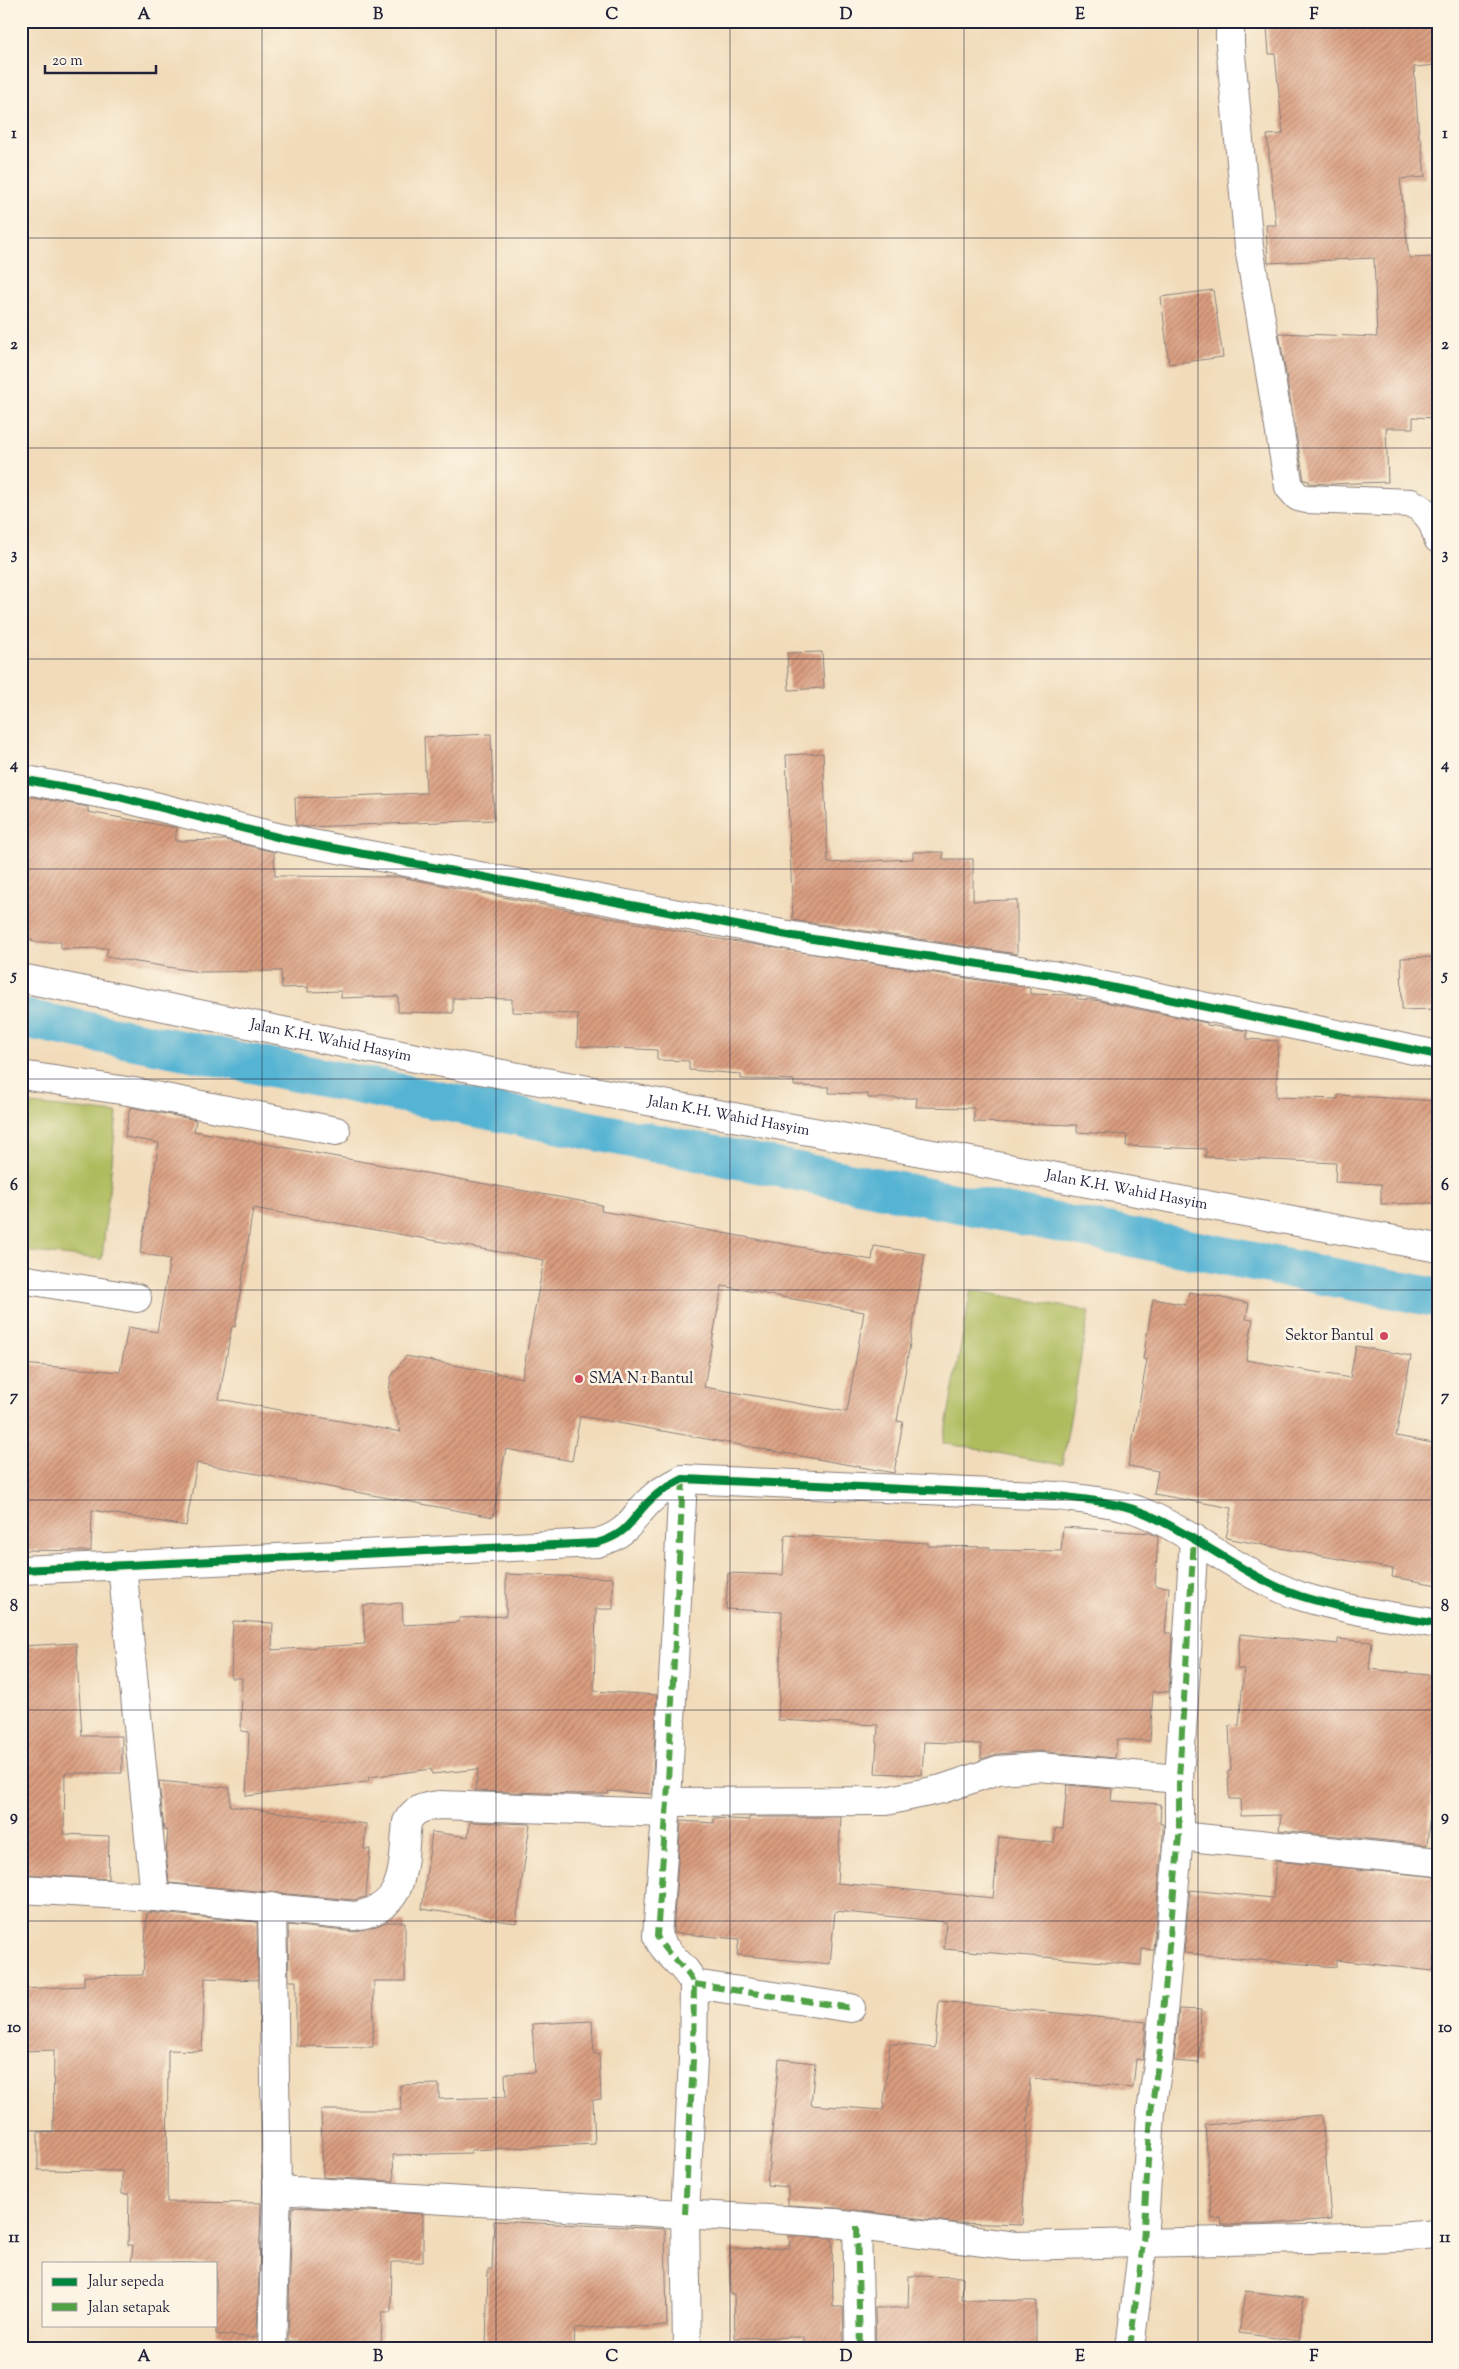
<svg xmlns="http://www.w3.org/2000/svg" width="1459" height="2369" viewBox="0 0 1459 2369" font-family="'Sorts Mill Goudy',serif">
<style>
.garden{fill:#afbb5d;stroke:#686e4c}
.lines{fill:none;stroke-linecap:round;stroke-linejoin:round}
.canal{stroke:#54b3d3;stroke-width:39}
.building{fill:url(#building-hatch);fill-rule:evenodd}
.minor-casing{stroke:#8a7e7a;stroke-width:30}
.major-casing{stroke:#8a7e7a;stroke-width:30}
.minor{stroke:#fff;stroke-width:28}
.major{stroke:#fff;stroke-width:28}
.quiet{stroke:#50a245;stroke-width:6;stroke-dasharray:12 6;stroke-linecap:butt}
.cycleway-casing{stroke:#fcf5e5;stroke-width:11}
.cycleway{stroke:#00873e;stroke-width:8}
.grid{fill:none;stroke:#22223b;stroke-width:1;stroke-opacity:0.55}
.poi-dot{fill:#d1495b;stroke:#fcf5e5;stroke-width:2}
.labels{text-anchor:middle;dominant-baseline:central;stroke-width:5;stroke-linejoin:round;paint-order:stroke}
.street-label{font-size:15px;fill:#22223b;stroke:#fcf5e5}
.poi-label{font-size:15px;fill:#22223b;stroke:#fcf5e5;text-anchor:end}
.neatline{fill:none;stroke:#22223b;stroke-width:2}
.grid-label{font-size:16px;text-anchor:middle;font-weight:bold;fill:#22223b}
</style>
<defs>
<pattern id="building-hatch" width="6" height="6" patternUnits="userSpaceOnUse" patternTransform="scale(1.25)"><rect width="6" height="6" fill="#da9d7f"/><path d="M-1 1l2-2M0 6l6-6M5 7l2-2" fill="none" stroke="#b08069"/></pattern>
</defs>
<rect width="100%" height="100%" fill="#fcf5e5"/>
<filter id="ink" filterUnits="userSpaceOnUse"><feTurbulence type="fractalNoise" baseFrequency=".02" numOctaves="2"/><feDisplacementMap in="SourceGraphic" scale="10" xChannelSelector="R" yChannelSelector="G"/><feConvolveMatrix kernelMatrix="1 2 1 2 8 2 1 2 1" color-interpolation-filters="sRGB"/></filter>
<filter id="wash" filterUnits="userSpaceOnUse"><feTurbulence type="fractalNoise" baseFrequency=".0096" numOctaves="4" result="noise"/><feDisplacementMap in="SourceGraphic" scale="20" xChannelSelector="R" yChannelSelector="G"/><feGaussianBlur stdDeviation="1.12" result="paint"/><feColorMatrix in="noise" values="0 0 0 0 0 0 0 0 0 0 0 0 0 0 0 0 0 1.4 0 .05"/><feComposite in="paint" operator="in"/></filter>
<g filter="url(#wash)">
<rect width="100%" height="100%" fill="#f1dbba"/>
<g class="garden">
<path d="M21,1103L117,1113L102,1259L21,1251Z"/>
<path d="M971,1290L1089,1311L1062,1465L943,1443Z"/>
</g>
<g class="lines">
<path class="canal" d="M21,1018L1438,1298"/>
</g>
<g id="blocks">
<g class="building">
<path d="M1334,21H1438V65L1414,67L1419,139L1421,138L1425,177L1400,179L1409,258L1438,257V285H1433L1438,367V418L1413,417V428H1386L1388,482L1328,484L1309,483V481L1304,480L1279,333L1377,337L1374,258L1268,263L1266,225H1276L1267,135L1283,134L1275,54H1269L1267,26Z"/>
<path d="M1213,290L1223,357L1169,364L1161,297Z"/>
<path d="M822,652L824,688L789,690L787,653Z"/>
<path d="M491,734L494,820L307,827L296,825L295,798L426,793L424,737Z"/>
<path d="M823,753L828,863L913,859V852H943V859H973V901L1017,900V954L793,920L786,755Z"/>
<path d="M21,795L88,807V812L177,828L175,841L225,840L274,852L275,876L400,877L713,938L1030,988V994L1069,995L1077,996V999L1094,1000L1207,1023V1025L1247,1031V1039L1278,1041L1276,1097L1338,1099V1095L1438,1101V1203L1381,1204V1184L1335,1182L1336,1163L1205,1157L1206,1149L1126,1146L1127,1135L1077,1132V1125L974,1122V1108L916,1107L917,1098H868V1094L829,1093V1087L794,1086V1080L741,1079V1074L689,1070V1061L657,1060V1050L577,1046L578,1014L512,1012V999L453,998V1013L398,1012V996L341,998V991L308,992V987L282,988L281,971L199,972L106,957L108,948L61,949V942H32V939H21Z"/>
<path d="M1435,957V1009L1402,1010L1401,958Z"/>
<path d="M130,1107L196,1120L194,1131L602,1205L601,1211L872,1260L874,1246L925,1254L897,1421L903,1422L894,1473L580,1416L572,1461L506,1449L493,1517L197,1463L186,1526L92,1510L91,1551L21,1550V1364L120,1372L128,1327L157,1332L170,1259L140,1253L159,1143L125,1137ZM253,1208L544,1260L522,1378L406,1356L391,1377L389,1392L401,1432L219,1399L232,1326L235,1327ZM722,1286L864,1312L847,1412L704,1387Z"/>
<path d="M1189,1292L1249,1303L1246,1319L1253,1320L1246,1360L1350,1378L1356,1346L1411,1356L1396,1436L1438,1444V1585L1392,1577L1393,1569L1226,1538L1232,1508L1154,1494L1158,1471L1128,1466L1147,1360L1143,1359L1153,1299L1186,1305Z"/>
<path d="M1063,1527L1150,1533L1158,1537L1155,1586L1169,1587L1165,1633H1172L1169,1692L1153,1691L1150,1741L1117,1739L1115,1758L1038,1751L997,1754L981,1759V1744L924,1742L922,1775L875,1773L878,1725L778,1720L782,1612L726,1609L728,1573L783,1575L785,1535L928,1543V1546L990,1547V1550L1061,1551Z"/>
<path d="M506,1574L613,1578V1609H596L594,1691L657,1695L652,1794L608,1791V1794H580L475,1791L478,1769L432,1774L431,1769L369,1777L368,1782L246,1796L249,1732L241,1731L242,1678H231L233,1621L273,1623L272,1650L365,1644L363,1605L402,1603L403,1625L459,1622V1618L506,1616Z"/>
<path d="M1240,1634L1338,1644V1639L1372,1642L1369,1669L1438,1676V1725L1427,1845L1279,1830L1281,1815L1241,1816L1240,1799H1229L1228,1771H1231L1229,1726L1239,1725L1244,1669H1237Z"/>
<path d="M76,1643L82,1736H122V1773H65L64,1834L109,1836L108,1879L24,1874L26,1830H21V1646Z"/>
<path d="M159,1781L230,1788V1806L366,1824L364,1849H370L366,1897L354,1900L169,1883L166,1852L168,1831L164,1830Z"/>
<path d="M1067,1785L1112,1789L1111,1801L1161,1804L1160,1824H1163V1835L1153,1950L1142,1949L1141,1965L944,1949L946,1922L835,1911L830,1964L737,1955L739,1939L673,1933L681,1821L714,1823V1818L749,1820V1817H841L837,1883L993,1898L999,1837L1054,1843L1056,1828L1063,1829Z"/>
<path d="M470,1822L530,1824L516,1923L422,1909L432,1832L468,1837Z"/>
<path d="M1276,1861L1438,1877V1931L1433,1971L1336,1960V1967L1184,1953L1190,1890L1273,1898Z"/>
<path d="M147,1912L257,1922L258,1980L205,1978L202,2051L168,2050L167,2202L261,2203L257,2338L216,2334V2263H131L133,2245H128L129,2194H122V2171L38,2170V2132L53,2133L54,2050L21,2051V1989L84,1986V1976L143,1975Z"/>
<path d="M386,1922H405V1981H374L373,2047L296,2046V1981H289L288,1925L354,1932L376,1926Z"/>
<path d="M939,2001L1146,2022L1143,2060L1136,2059L1133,2088L1030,2078L1022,2225L957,2223L837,2208L788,2205V2187L767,2185L779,2059L815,2063L811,2105L883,2110L890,2043L935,2048Z"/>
<path d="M1179,2009L1201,2010L1199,2063L1174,2061Z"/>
<path d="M592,2021L594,2054H599L601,2099L593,2100L595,2144L471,2150V2153L393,2155L394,2181L323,2177L321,2110H401L400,2085L439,2084V2099L506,2097L505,2074L535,2072L532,2024Z"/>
<path d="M1322,2115L1331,2219L1268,2224L1222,2225L1221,2218L1212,2219L1205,2125Z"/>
<path d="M292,2207L423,2214V2262H392L391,2312H382L381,2348H297V2341H288Z"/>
<path d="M494,2221L665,2229L667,2326L575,2328L574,2348H486L488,2269H492Z"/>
<path d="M789,2236L832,2238L833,2307H843L844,2348H804V2337L735,2338L734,2294H730V2249L790,2248Z"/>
<path d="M909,2276L963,2277L962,2300L1036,2301V2348H876L875,2308H908Z"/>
<path d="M1245,2291L1304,2298L1299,2341L1239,2333Z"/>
</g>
</g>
</g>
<g filter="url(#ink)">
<use href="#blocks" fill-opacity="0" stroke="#8a7e7a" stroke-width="1"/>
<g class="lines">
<g class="minor-casing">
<g id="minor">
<path d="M1230,21V44L1249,247L1289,487L1298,497L1306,499L1411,503C1428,511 1433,521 1438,539"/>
<path d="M21,779L119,797L281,838L793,936L1052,975L1438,1055"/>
<path d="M21,1075L134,1092L336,1131"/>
<path d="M21,1279L137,1298"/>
<path d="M683,1479L667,1802L657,1936C665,1955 686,1965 694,1984L693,2060L685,2214L687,2348"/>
<path d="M122,1565L155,1897"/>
<path d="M21,1570L597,1543C634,1532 631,1515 656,1495C663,1489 674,1484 683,1479L1057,1496C1087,1500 1121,1502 1149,1515C1200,1538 1248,1578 1300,1596C1344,1610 1392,1616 1438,1624"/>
<path d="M667,1802L886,1801L942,1789L998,1770L1039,1767L1179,1779"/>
<path d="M1179,1836L1438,1862"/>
<path d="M21,1889L155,1897L355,1916C408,1908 402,1866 407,1822C414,1808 425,1807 440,1805L665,1813"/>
<path d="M694,1984L851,2008"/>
<path d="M277,2190L835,2223L1015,2246L1396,2237L1438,2234"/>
<path d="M857,2226L860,2348"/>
<path d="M272,2348L277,2190L272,1907"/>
<path d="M1130,2348L1143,2243L1151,2112L1159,2057L1179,1836V1779L1194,1538"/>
</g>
</g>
<g class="major-casing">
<g id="major">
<path id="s1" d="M21,978L416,1058L1438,1248"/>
</g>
</g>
<use href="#minor" class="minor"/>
<use href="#major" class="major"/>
<g class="quiet">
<path d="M1436,531H1438"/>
<path d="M683,1479L667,1802L657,1936C665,1955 686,1965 694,1984L693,2060L685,2214"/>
<path d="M694,1984L851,2008"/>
<path d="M857,2226L860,2348"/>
<path d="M1130,2348L1143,2243L1151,2112L1159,2057L1179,1836V1779L1194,1538"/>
</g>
<g class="cycleway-casing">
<g id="cycleway">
<path d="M21,779L119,797L281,838L793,936L1052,975L1438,1055"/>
<path d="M21,1570L597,1543C634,1532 631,1515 656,1495C663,1489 674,1484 683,1479L1057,1496C1087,1500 1121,1502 1149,1515C1200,1538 1248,1578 1300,1596C1344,1610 1392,1616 1438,1624"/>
</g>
</g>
<use href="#cycleway" class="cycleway"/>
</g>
</g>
<path class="grid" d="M262,21V2348M496,21V2348M730,21V2348M964,21V2348M1198,21V2348M21,238H1438M21,448H1438M21,659H1438M21,869H1438M21,1079H1438M21,1290H1438M21,1500H1438M21,1710H1438M21,1921H1438M21,2131H1438"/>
<g class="poi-dot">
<circle cx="1384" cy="1336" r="5"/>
<circle cx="579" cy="1379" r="5"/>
</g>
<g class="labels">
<g class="street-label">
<text stroke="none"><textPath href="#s1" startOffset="316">Jalan K.H. Wahid Hasyim</textPath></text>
<text stroke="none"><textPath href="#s1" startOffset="721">Jalan K.H. Wahid Hasyim</textPath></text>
<text stroke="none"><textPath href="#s1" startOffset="1126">Jalan K.H. Wahid Hasyim</textPath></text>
</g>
<g class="poi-label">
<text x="1374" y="1336">Sektor Bantul</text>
<text x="589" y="1379" text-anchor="start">SMA N 1 Bantul</text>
</g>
</g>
<rect width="1459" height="2369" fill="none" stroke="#fcf5e5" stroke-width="55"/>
<rect x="42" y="2262" width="175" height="65" fill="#fcf5e5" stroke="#a5a1a1"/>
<rect x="52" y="2278" width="25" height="8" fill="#00873e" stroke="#a5a1a1"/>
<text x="88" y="2286" font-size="15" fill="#22223b">Jalur sepeda</text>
<rect x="52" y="2303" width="25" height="8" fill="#50a245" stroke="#a5a1a1"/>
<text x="88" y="2312" font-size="15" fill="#22223b">Jalan setapak</text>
<path d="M45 65v8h111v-8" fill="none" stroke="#22223b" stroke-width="2.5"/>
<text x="52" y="65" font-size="15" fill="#22223b" stroke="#fcf5e5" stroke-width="4" paint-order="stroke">20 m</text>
<rect x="28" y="28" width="1404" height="2314" class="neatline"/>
<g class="grid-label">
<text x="144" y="19">A</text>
<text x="378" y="19">B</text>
<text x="612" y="19">C</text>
<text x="846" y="19">D</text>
<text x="1080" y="19">E</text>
<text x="1314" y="19">F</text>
<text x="14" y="138">1</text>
<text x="1445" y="138">1</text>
<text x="14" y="349">2</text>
<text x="1445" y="349">2</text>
<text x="14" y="559">3</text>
<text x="1445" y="559">3</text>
<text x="14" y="769">4</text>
<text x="1445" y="769">4</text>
<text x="14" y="980">5</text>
<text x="1445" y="980">5</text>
<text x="14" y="1190">6</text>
<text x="1445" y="1190">6</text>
<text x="14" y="1401">7</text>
<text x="1445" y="1401">7</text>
<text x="14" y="1611">8</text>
<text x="1445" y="1611">8</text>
<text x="14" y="1821">9</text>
<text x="1445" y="1821">9</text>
<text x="14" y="2032">10</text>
<text x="1445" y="2032">10</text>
<text x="14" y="2242">11</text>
<text x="1445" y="2242">11</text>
<text x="144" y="2361">A</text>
<text x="378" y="2361">B</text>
<text x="612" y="2361">C</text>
<text x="846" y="2361">D</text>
<text x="1080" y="2361">E</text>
<text x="1314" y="2361">F</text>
</g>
</svg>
